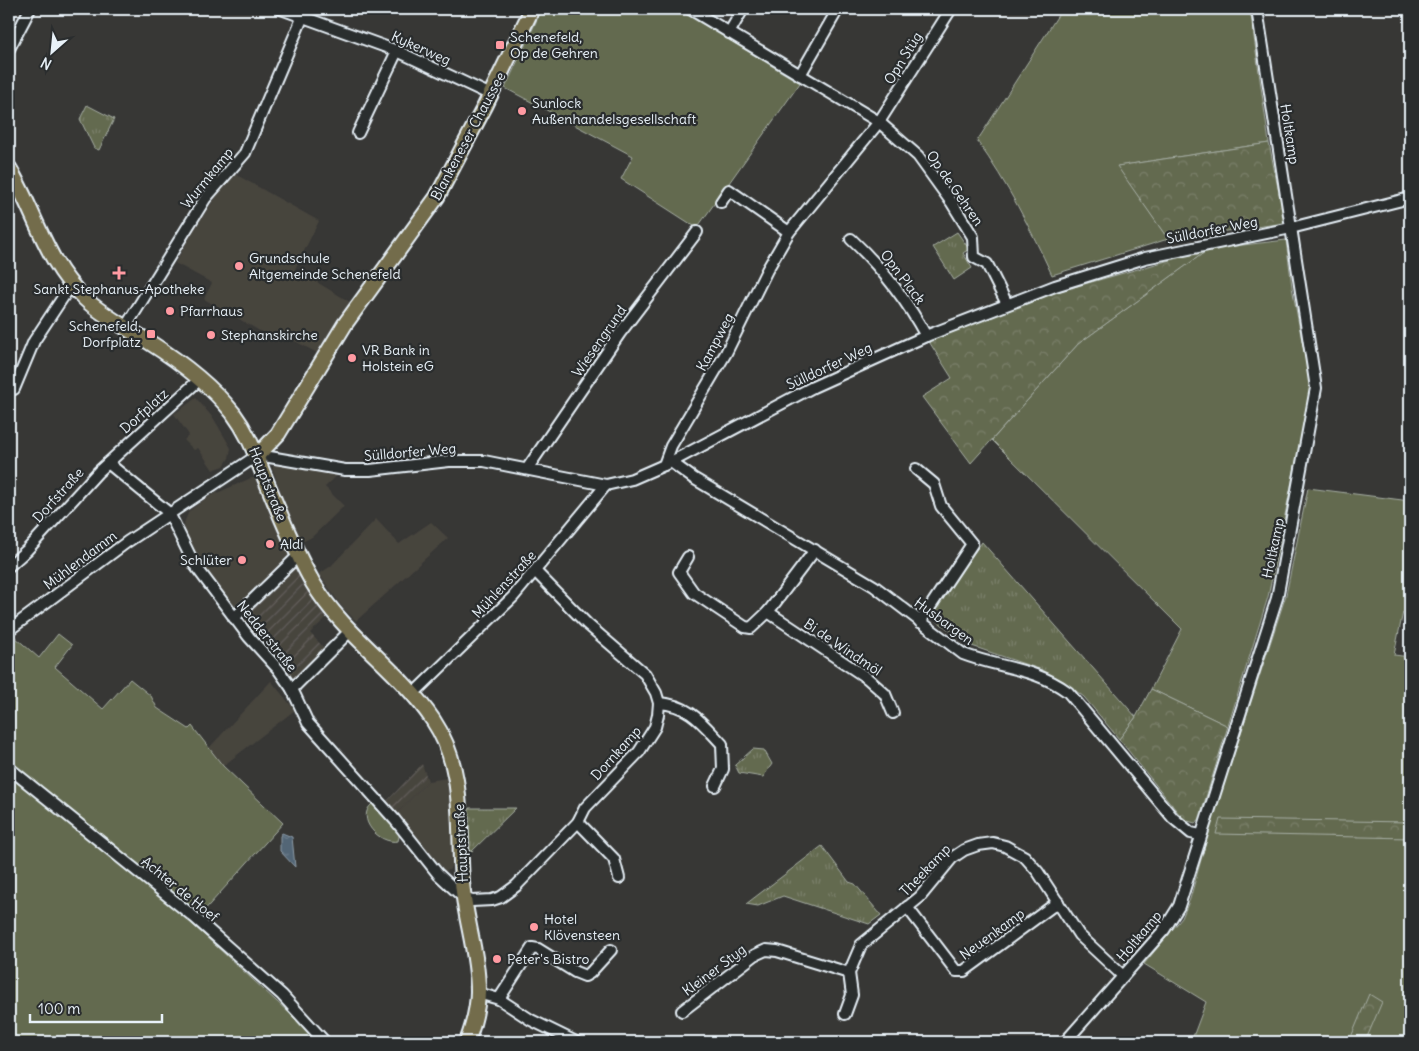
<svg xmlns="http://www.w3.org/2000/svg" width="1419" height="1051" viewBox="0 0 1419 1051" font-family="Delius,sans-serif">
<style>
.built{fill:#47443e}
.industrial{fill:url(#industrial-furrows)}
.grass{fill:#646a50;stroke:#a6aea4}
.forest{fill:url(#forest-crowns);stroke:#a6aea4}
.park{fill:url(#park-tufts);stroke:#a6aea4}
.water{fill:url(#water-ripples);stroke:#8f9eaa}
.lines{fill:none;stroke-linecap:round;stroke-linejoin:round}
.minor-casing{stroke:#e8f1f8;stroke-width:14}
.major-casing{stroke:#e8f1f8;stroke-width:18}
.minor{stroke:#2a2d2e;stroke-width:10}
.major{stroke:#736c4b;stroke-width:14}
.poi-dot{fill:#ff9aa2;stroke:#2a2d2e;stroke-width:2}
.labels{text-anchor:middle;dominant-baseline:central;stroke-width:4.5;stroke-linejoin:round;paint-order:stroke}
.poi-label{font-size:14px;fill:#e8f1f8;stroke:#2a2d2e;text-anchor:start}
.street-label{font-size:14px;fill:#e8f1f8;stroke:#2a2d2e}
</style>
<defs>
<pattern id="industrial-furrows" width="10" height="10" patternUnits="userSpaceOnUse" patternTransform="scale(1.25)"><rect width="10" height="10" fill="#47443e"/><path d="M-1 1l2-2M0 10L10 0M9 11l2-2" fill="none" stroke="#625f5b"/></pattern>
<pattern id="forest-crowns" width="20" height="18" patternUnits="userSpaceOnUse" patternTransform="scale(1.25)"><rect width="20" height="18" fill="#646a50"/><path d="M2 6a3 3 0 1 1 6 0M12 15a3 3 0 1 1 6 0" fill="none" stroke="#7a806a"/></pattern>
<pattern id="park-tufts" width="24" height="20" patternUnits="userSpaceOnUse" patternTransform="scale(1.25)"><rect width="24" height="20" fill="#646a50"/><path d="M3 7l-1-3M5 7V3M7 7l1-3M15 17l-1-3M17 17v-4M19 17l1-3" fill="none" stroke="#7a806a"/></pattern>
<pattern id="water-ripples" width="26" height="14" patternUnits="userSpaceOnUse" patternTransform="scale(1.25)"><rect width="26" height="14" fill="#536676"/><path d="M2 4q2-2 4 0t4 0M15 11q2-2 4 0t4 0" fill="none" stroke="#6c7c8a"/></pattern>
</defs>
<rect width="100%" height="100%" fill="#373735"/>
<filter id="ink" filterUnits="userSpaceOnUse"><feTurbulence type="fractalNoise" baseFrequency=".02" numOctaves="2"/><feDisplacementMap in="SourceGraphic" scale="10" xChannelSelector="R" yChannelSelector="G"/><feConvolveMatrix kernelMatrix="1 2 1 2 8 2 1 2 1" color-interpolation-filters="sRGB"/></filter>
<g filter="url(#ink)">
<g class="built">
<path d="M235,174L319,221L295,269L350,302L317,353L284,335L279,342L204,299L212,283L175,263L196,226L218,194Z"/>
<path d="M196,398L214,419L231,448L229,458L224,466L213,470L198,448L194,450L184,440L189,435L174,414Z"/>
<path d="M280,463L339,474L325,487L344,506L312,537L302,542L287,511L273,470V466Z"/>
<path d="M251,478H255L266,499L291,556L235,610L198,563L186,535L184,523L189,511L208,497Z"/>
<path d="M376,519L399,544L431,522L448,538L356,621L342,607L319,574L331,566Z"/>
<path d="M271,681L295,710L223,766L209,748Z"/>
<path d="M447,778L452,815L453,864L449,870L444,872L440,870L396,814L428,781Z"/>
</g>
<g class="industrial">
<path d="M294,565L326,618L310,633L327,651L295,682L252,636L240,619L241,616Z"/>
<path d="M422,764L428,781L396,814L386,802Z"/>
</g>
<g class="grass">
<path d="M542,9H678L800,83L697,228L621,179L633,156L505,88Z"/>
<path d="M1062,9H1250L1269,143L1118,166L1168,239L1052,275C1030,228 1008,184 977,141Z"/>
<path d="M1286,240L1292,287L1311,389L1268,597L1228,726L1151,689L1182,629L992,440L1078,344L1209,249Z"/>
<path d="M1308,488L1410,501V613L1403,612L1394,655L1410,657V1042H1191L1206,1002L1144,964L1182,918L1190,899L1211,824L1286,595Z"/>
<path d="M58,634L72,645L55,667L103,709L130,679L151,696L157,708L189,729L192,726L223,766L283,823L192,924L299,1022L315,1042H9V642L15,637L39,658Z"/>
<path d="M372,804L400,832L398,841C379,845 355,818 372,804Z"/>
</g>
<g class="forest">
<path d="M1269,143L1285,223L1168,239L1117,166Z"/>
<path d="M1209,249L1078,344L971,463L922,397L952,378L928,340L1056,292Z"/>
<path d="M1151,689L1228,726L1199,820L1195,823L1184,820L1119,739L1136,717Z"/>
<path d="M1220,819L1410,822V838L1216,834Z"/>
<path d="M1369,994L1382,1002L1365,1042H1349Z"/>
</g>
<g class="park">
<path d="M87,105L114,119L99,150L94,148L80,119Z"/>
<path d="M957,232L969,249L963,253L972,268L954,280L933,247Z"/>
<path d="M982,542L1136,717L1119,739L1084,697L1063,681L1042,670L969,645L928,614Z"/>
<path d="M753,749L764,750L772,764L763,777L739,773L735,765Z"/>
<path d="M469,808H516L470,853Z"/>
<path d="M822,846L849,882L855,884L881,915L869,924L783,896L758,906L746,904Z"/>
</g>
<path class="water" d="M282,833L292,837L295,867L280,851V836Z"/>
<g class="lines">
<g class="minor-casing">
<g id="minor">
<path d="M281,9L397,51L491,95"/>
<path d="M690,9L879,122L918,156L952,203L973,237L974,257L987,264L1007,304"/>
<path d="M729,33L743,9"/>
<path d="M9,49L30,9"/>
<path d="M800,75L838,9"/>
<path d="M358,133L397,51"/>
<path d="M721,202L729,190L789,232"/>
<path d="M851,239C882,268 906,299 926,336"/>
<path d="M125,328L205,199L245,153L306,9"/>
<path d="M14,389L34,341L71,285"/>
<path d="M671,462L693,478L874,586L963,654C999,668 1036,668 1068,692L1173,818L1191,833L1200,835"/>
<path d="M108,463L169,513L194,564L249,637L278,669L292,689L308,723L395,820L438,874L464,898L472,901L492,900L501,897L516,886L578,822L585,808L639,752L655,727L658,715L659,703L656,693L645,674L587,624L536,572"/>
<path d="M664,465L671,446L726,353L767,270L789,232L879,122L951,9"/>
<path d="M527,469L620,333L697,232"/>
<path d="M916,469L934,484L941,506L972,544L920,622"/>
<path d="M688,557L679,572L694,593L745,627L751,628L768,612L815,550"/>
<path d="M9,566L27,550L98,472L200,379"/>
<path d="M768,612L867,678L885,694L893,713"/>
<path d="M234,618L299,555"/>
<path d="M9,630L127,542L258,455L345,470H370L449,461H484L606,485L632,479L671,462L813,387L926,336L1055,286L1145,258L1291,228L1410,198"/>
<path d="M292,689L350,631"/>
<path d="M413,694L513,597L606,485"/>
<path d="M659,703C690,705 702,723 722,744L723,769L715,786"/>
<path d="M9,768L194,917L282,995L325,1042"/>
<path d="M578,822L614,859L619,878"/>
<path d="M907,907L956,971H964L1058,902"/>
<path d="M478,993L499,999L531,1020L576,1042"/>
<path d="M499,999L532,948L538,949L575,972L585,976L590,973L611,950"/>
<path d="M682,1011L755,955L766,950L777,951L849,973"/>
<path d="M845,1014L852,995L849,973L861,945L920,897L952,858L964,850L978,845L993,843L1005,846L1025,857L1038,872L1079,935L1123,976"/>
<path d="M1065,1042L1164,930L1179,906L1277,598L1316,388L1257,9"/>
</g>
</g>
<g class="major-casing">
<g id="major">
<path d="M9,168C35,211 46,263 84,298C103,316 127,328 149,342C179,361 211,385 233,413C251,437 256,457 267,483C281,517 295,551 313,583C344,636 399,669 433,720C466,769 458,826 462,882C465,919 478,954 478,991C478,1008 473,1026 467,1042"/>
<path d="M258,455L278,434L345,324L437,197L485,106L532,9"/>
</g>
</g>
<use href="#minor" class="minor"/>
<use href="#major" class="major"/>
</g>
</g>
<g class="poi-dot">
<rect x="495" y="40" width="10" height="10" rx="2.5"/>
<circle cx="522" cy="111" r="5"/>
<circle cx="239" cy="266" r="5"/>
<path d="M116.5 265.5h5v5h5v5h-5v5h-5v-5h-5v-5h5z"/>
<circle cx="170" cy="311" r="5"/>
<rect x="146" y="329" width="10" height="10" rx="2.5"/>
<circle cx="211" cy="335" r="5"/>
<circle cx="352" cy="358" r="5"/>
<circle cx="270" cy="544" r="5"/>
<circle cx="242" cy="560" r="5"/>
<circle cx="534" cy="927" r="5"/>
<circle cx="497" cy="959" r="5"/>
</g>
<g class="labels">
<g class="poi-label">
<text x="510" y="37">Schenefeld,<tspan x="510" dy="16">Op de Gehren</tspan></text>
<text x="532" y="103">Sunlock<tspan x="532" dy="16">Außenhandelsgesellschaft</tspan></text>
<text x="249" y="258">Grundschule<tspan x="249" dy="16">Altgemeinde Schenefeld</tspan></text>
<text x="119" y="289" text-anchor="middle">Sankt Stephanus-Apotheke</text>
<text x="180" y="311">Pfarrhaus</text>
<text x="141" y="326" text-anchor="end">Schenefeld,<tspan x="141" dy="16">Dorfplatz</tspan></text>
<text x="221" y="335">Stephanskirche</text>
<text x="362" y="350">VR Bank in<tspan x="362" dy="16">Holstein eG</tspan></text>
<text x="280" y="544">Aldi</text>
<text x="232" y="560" text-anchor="end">Schlüter</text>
<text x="544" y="919">Hotel<tspan x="544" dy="16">Klövensteen</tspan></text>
<text x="507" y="959">Peter's Bistro</text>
</g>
<g class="street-label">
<text transform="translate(421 48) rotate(24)">Kykerweg</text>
<text transform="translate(903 58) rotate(-58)">Opn Stüg</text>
<text transform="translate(1290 134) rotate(81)">Holtkamp</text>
<text transform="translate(468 136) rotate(-62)">Blankeneser Chaussee</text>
<text transform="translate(207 178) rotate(-51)">Wurmkamp</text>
<text transform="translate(955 188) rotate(55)">Op de Gehren</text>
<text transform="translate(1212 230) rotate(-11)">Sülldorfer Weg</text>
<text transform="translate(903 277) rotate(53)">Opn Plack</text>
<text transform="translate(599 341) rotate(-55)">Wiesengrund</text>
<text transform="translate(715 342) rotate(-62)">Kampweg</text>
<text transform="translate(829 366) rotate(-25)">Sülldorfer Weg</text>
<text transform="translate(144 411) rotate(-42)">Dorfplatz</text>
<text transform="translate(410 452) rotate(-5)">Sülldorfer Weg</text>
<text transform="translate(268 484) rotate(68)">Hauptstraße</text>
<text transform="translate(58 495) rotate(-48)">Dorfstraße</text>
<text transform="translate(1273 548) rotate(-78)">Holtkamp</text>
<text transform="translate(80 560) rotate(-37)">Mühlendamm</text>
<text transform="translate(504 584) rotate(-47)">Mühlenstraße</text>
<text transform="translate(944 621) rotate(36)">Husbargen</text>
<text transform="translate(267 636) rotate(51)">Nedderstraße</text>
<text transform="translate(843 647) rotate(34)">Bi de Windmöl</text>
<text transform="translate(616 753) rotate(-48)">Dornkamp</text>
<text transform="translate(461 843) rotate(-93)">Hauptstraße</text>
<text transform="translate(925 870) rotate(-46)">Theekamp</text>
<text transform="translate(180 889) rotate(39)">Achter de Hoef</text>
<text transform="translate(992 934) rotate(-36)">Neuenkamp</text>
<text transform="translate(1139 936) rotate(-50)">Holtkamp</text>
<text transform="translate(714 970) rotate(-37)">Kleiner Styg</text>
</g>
</g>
<rect width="1419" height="1051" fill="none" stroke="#2a2d2e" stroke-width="30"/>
<rect x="15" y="15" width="1389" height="1021" fill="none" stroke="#e8f1f8" stroke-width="2" filter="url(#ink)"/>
<g transform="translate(52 52) rotate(207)" stroke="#2a2d2e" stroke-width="4" paint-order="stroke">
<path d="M0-4L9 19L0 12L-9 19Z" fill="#e8f1f8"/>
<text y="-8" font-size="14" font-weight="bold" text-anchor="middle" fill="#e8f1f8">N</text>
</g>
<path d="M30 1014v8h132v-8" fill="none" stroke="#e8f1f8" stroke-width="2.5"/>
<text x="38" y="1014" font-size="15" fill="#e8f1f8" stroke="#2a2d2e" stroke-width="4" paint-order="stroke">100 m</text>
</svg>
